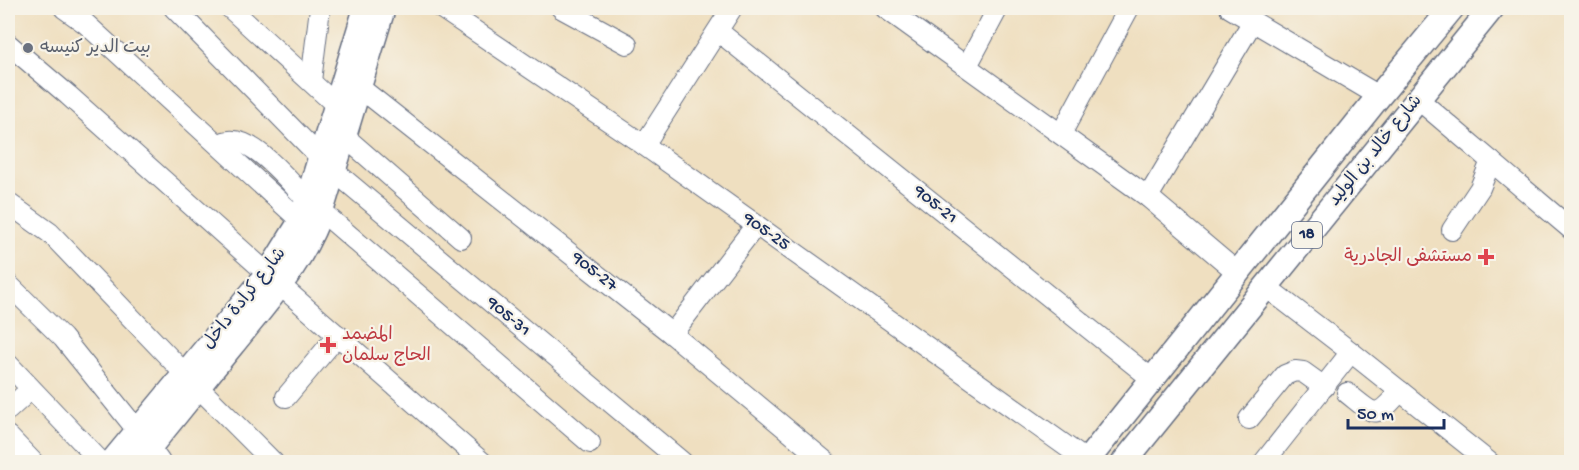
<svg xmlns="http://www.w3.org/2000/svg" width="1579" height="470" viewBox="0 0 1579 470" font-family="'Gochi Hand','Playpen Sans Arabic',sans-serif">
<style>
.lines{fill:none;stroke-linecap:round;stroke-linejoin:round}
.minor-casing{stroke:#656d80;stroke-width:22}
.major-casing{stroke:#656d80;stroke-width:27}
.minor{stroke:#fff;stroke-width:20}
.major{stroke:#fff;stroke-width:24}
.worship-dot{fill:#6b7280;stroke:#f7f3e8;stroke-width:2}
.health-dot{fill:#e0444e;stroke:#f7f3e8;stroke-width:2}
.labels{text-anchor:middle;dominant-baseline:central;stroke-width:4.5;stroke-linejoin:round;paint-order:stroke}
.shield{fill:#f7f3e8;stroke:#5d6a87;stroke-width:1.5}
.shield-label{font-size:16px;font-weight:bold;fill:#1b2f5e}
.worship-label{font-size:18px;fill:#5b616d;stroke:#f7f3e8;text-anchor:start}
.street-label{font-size:18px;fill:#1b2f5e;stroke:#f7f3e8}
.health-label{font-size:18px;fill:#be3a42;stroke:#f7f3e8;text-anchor:end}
</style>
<rect width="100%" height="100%" fill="#f7f3e8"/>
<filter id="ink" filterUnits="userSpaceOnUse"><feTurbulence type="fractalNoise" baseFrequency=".0167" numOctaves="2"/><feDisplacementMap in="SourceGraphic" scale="12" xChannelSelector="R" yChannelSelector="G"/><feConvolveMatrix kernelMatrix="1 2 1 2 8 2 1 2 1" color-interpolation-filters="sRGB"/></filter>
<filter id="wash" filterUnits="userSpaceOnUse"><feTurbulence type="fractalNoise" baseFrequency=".008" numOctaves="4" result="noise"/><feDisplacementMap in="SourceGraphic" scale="24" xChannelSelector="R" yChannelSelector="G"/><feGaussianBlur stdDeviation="1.35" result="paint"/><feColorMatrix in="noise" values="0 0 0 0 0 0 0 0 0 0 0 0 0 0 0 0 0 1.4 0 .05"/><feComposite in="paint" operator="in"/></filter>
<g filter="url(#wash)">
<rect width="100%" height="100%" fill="#efdfc0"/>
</g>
<g filter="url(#ink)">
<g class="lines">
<g class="minor-casing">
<g id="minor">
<path d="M64,8L85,23L301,221"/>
<path d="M174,8L320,157"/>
<path d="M230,8L335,104"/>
<path d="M441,8L644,145L1087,461"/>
<path d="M561,8L627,44"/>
<path d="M885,8L1148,197L1237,272"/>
<path d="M1230,8L1379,96"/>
<path d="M718,31L1152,379"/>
<path d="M8,44L68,95L268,274"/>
<path d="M967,66L998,8"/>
<path d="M311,81L320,8"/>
<path d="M359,87L672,334L826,462"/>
<path d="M1419,100L1572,230"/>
<path d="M1061,134L1129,8"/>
<path d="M344,136L461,238"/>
<path d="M219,145C246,125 290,183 307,200"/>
<path d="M644,145L732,8"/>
<path d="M334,171L682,462"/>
<path d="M1148,197L1253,21"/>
<path d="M8,203L50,233L186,375"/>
<path d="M321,211L590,443"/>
<path d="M1452,230L1480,188L1491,161"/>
<path d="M8,284L63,338L137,430L160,462"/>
<path d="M280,285L482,462"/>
<path d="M1265,286L1351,352L1489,462"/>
<path d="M672,334L756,225"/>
<path d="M8,364L101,462"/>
<path d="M198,387L273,462"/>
<path d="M1347,393C1375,415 1375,421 1400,391"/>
<path d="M286,397L338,335"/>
<path d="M8,410L31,389"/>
<path d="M1249,419L1285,375L1295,371L1303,372L1324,387"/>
<path d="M8,436L33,462"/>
<path d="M1264,462L1351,352"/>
</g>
</g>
<g class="major-casing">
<g id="major">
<path d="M112,462L268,274L301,221L366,8"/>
<path d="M137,462C169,424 200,384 232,345C269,299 304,262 323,205L383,8"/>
<path d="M1086,462L1379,96L1452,8"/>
<path d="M1124,462L1492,8"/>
</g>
</g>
<use href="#minor" class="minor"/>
<use href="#major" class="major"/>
</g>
</g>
<circle class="worship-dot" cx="28" cy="48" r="6"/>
<g class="health-dot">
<path d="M1483 248h6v6h6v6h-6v6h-6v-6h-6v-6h6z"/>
<path d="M325 336h6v6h6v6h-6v6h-6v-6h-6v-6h6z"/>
</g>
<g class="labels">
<rect class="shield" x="1292" y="222" width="30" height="26" rx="4.5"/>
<g class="shield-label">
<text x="1307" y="235">18</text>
</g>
<g class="worship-label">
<text x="40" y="48">بيت الدير كنيسه</text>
</g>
<g class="street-label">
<text transform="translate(1376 151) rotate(-51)">شارع خالد بن الوليد</text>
<text transform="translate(935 205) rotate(39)">905-21</text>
<text transform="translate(766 232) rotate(35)">905-25</text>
<text transform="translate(594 272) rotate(38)">905-27</text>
<text transform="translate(245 299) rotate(-52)">شارع كرادة داخل</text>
<text transform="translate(508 317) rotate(40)">905-31</text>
</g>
<g class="health-label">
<text x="1472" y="257">مستشفى الجادرية</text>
<text x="342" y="335" text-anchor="start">المضمد<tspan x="342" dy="21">الحاج سلمان</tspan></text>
</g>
</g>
<rect width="1579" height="470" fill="none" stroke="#f7f3e8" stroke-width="30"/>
<path d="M1348 419v9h96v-9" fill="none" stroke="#1b2f5e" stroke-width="3"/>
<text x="1357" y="419" font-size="18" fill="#1b2f5e" stroke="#f7f3e8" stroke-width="4.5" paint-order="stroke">50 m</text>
</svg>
